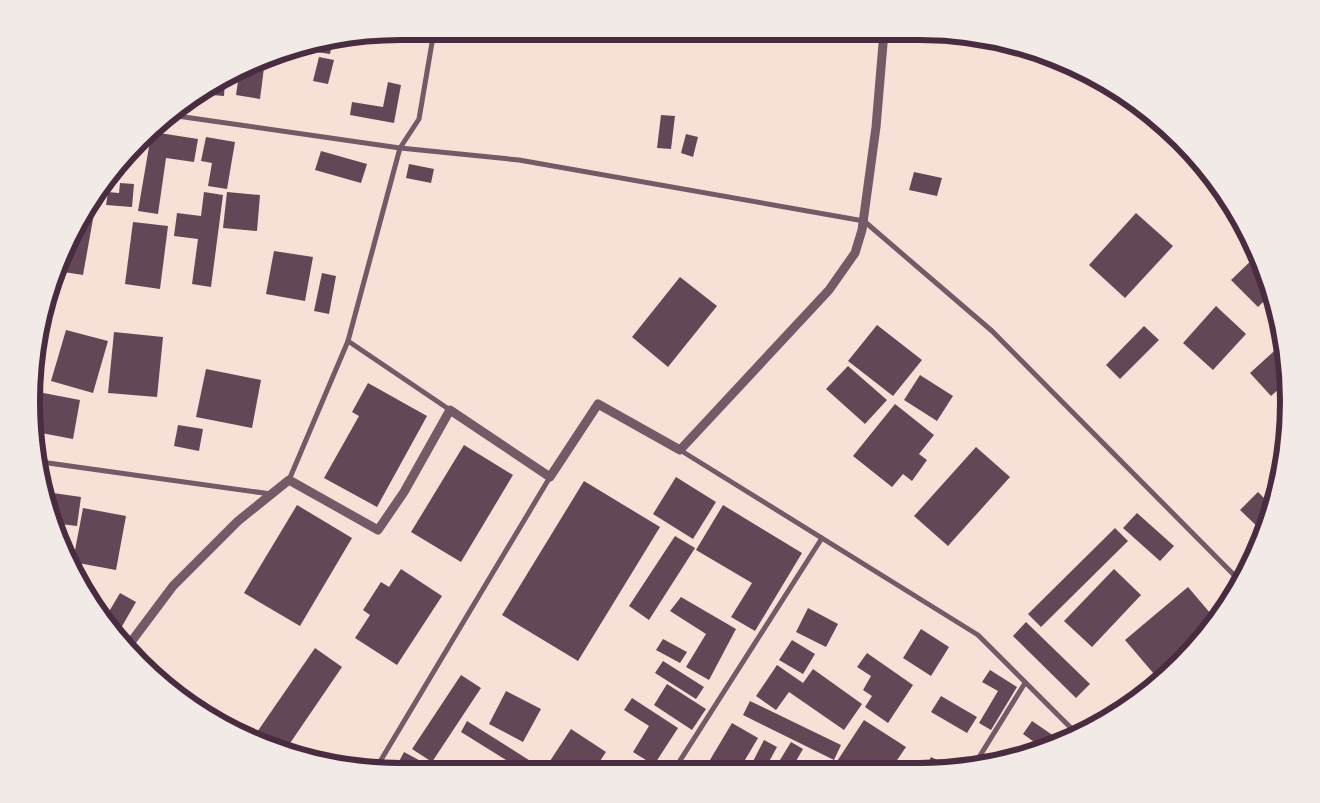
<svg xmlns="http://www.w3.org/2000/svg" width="1320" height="803" viewBox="0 0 1320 803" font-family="Manrope,sans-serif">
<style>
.building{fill:#644757}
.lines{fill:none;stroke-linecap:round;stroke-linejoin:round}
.minor{stroke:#755966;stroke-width:5}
.tertiary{stroke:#755966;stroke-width:9}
.rim{fill:none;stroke:#4a2c40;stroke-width:6}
</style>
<rect width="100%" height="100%" fill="#f7e1d7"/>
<g class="building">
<path d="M332,43L330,54L295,49Z"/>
<path d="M319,57L334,60L328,84L313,81Z"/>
<path d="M265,60L260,99L236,95L239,74Z"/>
<path d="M225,81L224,96L201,94Z"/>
<path d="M388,82L401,85L394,123L350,115L352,102L383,107Z"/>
<path d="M661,115L675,116L671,149L657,148Z"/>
<path d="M153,132L198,139L194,162L166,158L158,214L138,211L151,135Z"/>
<path d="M686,134L698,137L693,157L681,153Z"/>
<path d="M206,137L235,142L227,189L208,186L212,163L201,161Z"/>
<path d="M321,151L367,164L361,183L315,170Z"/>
<path d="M409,164L434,169L431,183L406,178Z"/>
<path d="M914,172L942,178L937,196L909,190Z"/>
<path d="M120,183L134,184L132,207L106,205L108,192L119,193Z"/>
<path d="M98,191L83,275L57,271L94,196Z"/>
<path d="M204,192L223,195L211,287L192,284L198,239L174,236L177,213L201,216Z"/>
<path d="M227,192L260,195L257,231L223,228Z"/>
<path d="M1136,213L1173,246L1125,298L1089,265Z"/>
<path d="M133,222L168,226L160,289L125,284Z"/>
<path d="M274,251L313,257L305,301L266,294Z"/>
<path d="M1257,255L1261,260L1271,294L1258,307L1231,280Z"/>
<path d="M322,273L336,276L329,314L314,311Z"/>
<path d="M680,277L717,306L668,367L632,337Z"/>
<path d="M1216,306L1246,334L1213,370L1183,343Z"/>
<path d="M877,325L922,360L893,396L848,361Z"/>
<path d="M1144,326L1159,340L1120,379L1106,365Z"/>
<path d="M66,330L108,341L93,393L51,381Z"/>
<path d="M114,332L163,337L157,397L108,393Z"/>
<path d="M1283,343L1287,382L1271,396L1250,373Z"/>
<path d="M848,366L887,400L865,424L826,389Z"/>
<path d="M206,369L261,380L252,428L196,417Z"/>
<path d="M920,375L953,396L937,421L904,400Z"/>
<path d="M368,383L427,416L377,507L324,478L359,416L352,412Z"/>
<path d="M33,391L80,400L73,439L36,432L31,401Z"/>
<path d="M895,404L934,435L919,454L927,460L912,481L903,474L892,487L853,456Z"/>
<path d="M178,425L203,429L199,451L174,446Z"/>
<path d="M464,445L513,475L461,562L411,532Z"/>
<path d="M976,447L1010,477L948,546L914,516Z"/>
<path d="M676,477L716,502L693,539L653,514Z"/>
<path d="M584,481L660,527L578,661L502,615Z"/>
<path d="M46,492L81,497L77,526L52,523Z"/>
<path d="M1258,492L1272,506L1264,533L1240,510Z"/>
<path d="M297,505L352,538L300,626L244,593Z"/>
<path d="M723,505L802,553L755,631L731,617L752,583L696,550Z"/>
<path d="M83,508L126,516L116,570L73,562V561Z"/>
<path d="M1137,513L1174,546L1160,561L1123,528Z"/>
<path d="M1115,528L1128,541L1041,627L1028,614Z"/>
<path d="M675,536L695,548L649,620L629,606Z"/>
<path d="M401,569L442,596L397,665L355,638L370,615L363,610L381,582L389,587Z"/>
<path d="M1114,569L1141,595L1092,647L1064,621Z"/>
<path d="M1188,587L1216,620L1160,681L1125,640Z"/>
<path d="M120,593L136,602L117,635L108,627L104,620Z"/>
<path d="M681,597L736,629L709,680L686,667L706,634L670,611Z"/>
<path d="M808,608L838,624L826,647L796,632Z"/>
<path d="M1026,622L1090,684L1076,698L1013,636Z"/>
<path d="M921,629L949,647L931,676L903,658Z"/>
<path d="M663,639L687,652L680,663L656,650Z"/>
<path d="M792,640L815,654L803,674L779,660Z"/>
<path d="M315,648L342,667L284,752H282L253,738Z"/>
<path d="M867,653L913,685L888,723L865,707L872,696L863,690L871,676L857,667Z"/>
<path d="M663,661L704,687L696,699L655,673Z"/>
<path d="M777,665L803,683L813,669L862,704L844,730L789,692L776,710L756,696Z"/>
<path d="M990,670L1017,687L991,730L979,723L998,691L982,682Z"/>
<path d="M461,675L481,688L432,762L412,749Z"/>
<path d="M667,684L706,709L692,730L654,705Z"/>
<path d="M506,691L541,709L523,742L489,724Z"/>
<path d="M941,696L977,717L967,733L931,712Z"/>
<path d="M632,698L678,728L654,765L633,752L649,726L624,710Z"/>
<path d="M750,701L841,745L834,760L743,715Z"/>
<path d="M864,720L906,747L891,769H832Z"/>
<path d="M467,721L532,762L527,770H522L461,732Z"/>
<path d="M1032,721L1057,738L1052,745L1044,749L1023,734Z"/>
<path d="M732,723L758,738L739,770H704Z"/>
<path d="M571,729L606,752L594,770H558L548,764Z"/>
<path d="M764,740L777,747L765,769H749Z"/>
<path d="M791,742L803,749L792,768L780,760Z"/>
<path d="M404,752L428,765L425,771H394Z"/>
<path d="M931,757L955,769L926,768Z"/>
</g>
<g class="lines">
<g class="minor">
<path d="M170,115L400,148L519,160L864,221L992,331L1240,581"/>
<path d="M348,341L450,410"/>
<path d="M680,450L978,635L1077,734"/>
<path d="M41,462L271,494"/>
<path d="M289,480L348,341L400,148L419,119L434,31"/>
<path d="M973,767L1025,683"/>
<path d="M375,770L550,477"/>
<path d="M674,770L822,538"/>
</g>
<path class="tertiary" d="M128,646L173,586L238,521L289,480L378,530L404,492L450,410L550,477L598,404L680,450L829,290L855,253L862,230L876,127L884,32"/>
</g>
<path d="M0 0H1320V803H0ZM401 40H919A361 361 0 0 1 1280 401V402A361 361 0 0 1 919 763H401A361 361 0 0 1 40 402V401A361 361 0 0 1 401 40Z" fill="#f1eae7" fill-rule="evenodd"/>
<path class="rim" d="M401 40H919A361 361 0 0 1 1280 401V402A361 361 0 0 1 919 763H401A361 361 0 0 1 40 402V401A361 361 0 0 1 401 40Z"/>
</svg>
